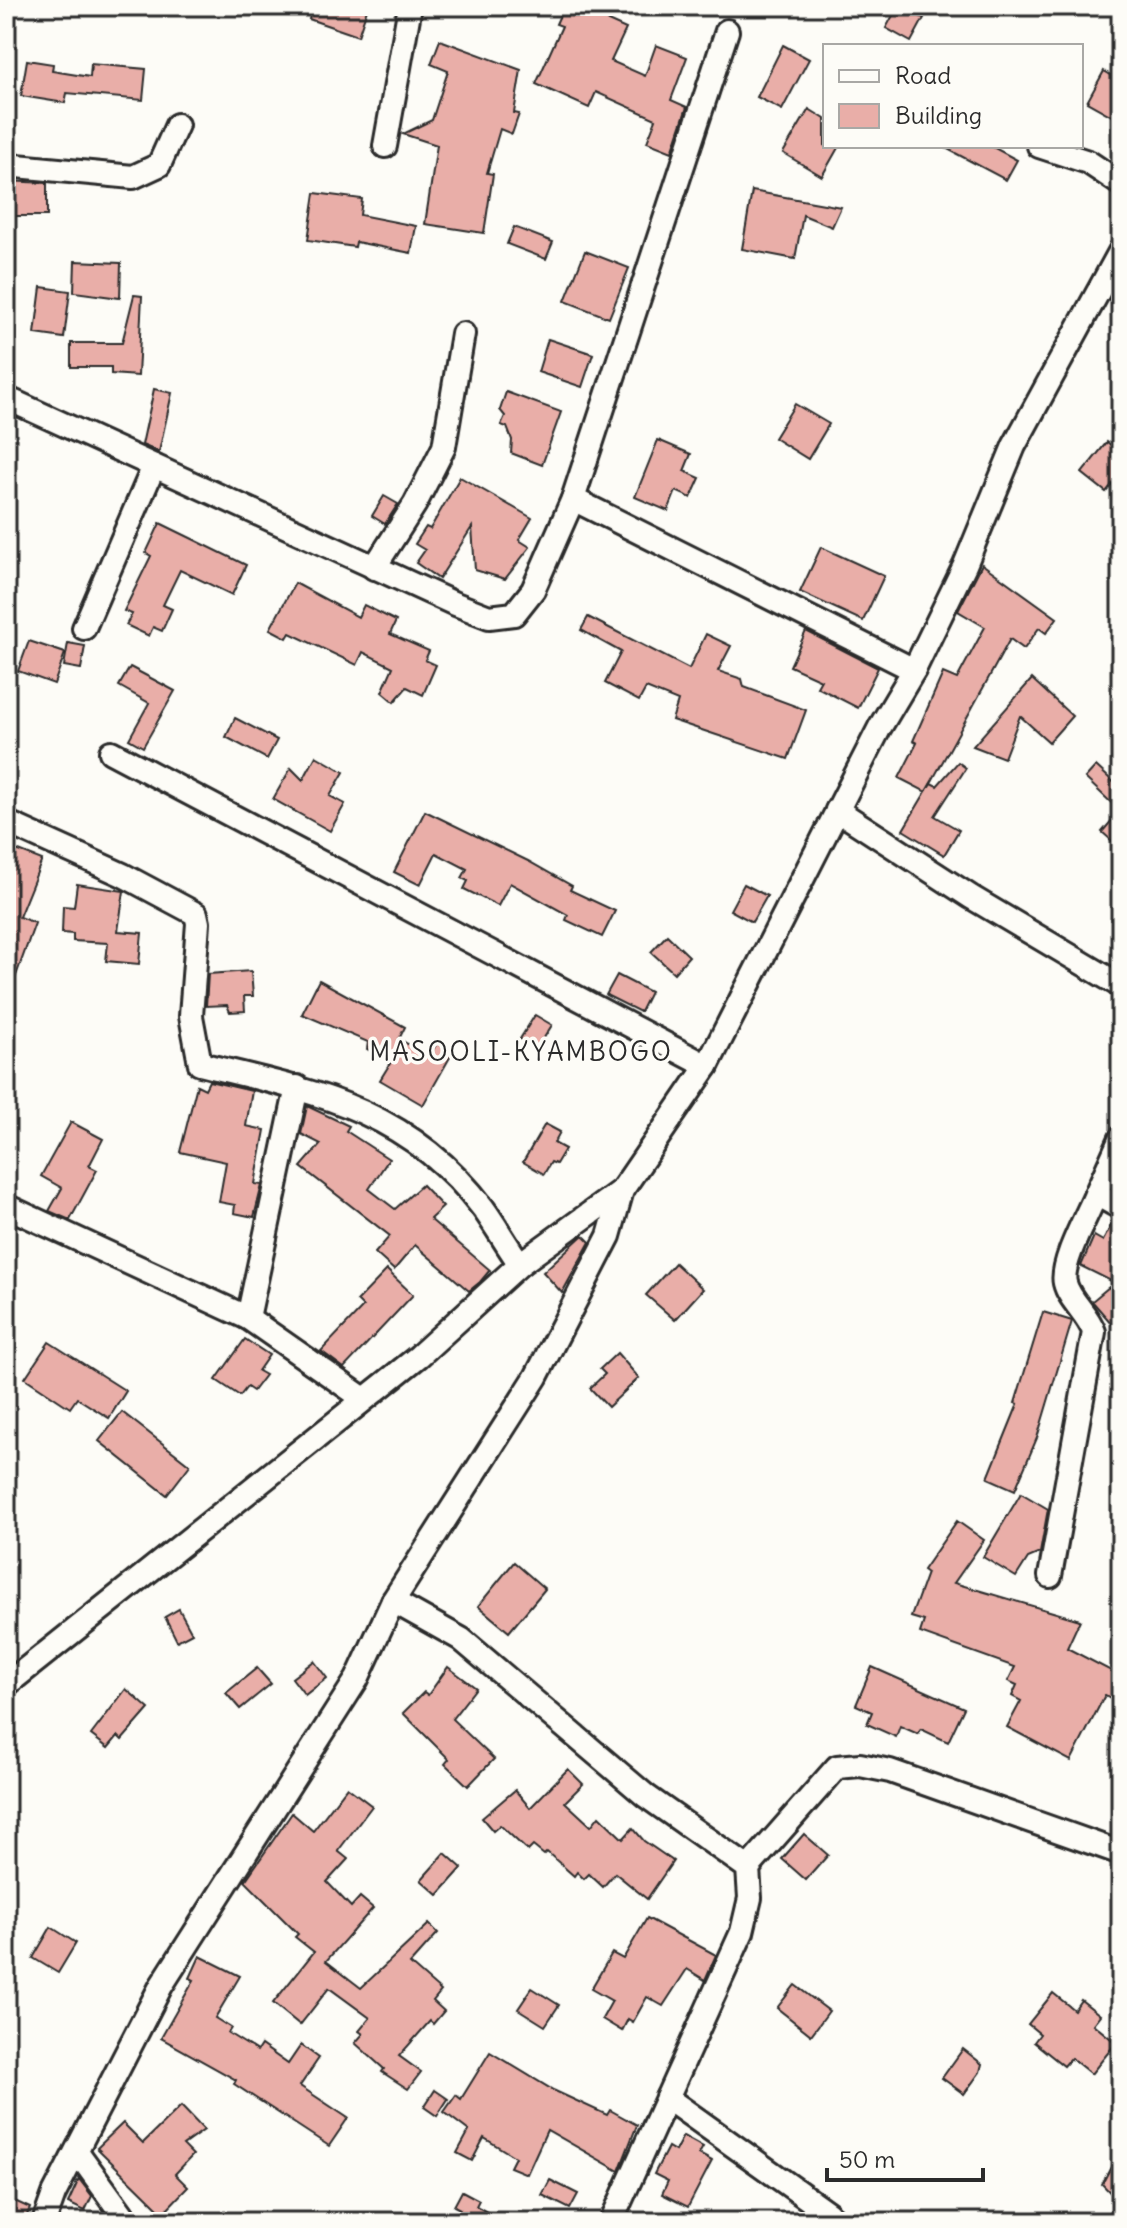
<svg xmlns="http://www.w3.org/2000/svg" width="1127" height="2228" viewBox="0 0 1127 2228" font-family="Delius,sans-serif">
<style>
.building{fill:#e9aea8;stroke:#2b2b2b;stroke-width:2}
.lines{fill:none;stroke-linecap:round;stroke-linejoin:round}
.street-casing{stroke:#2b2b2b;stroke-width:28}
.street{stroke:#fdfcf7;stroke-width:22}
.labels{text-anchor:middle;dominant-baseline:central;stroke-width:7;stroke-linejoin:round;paint-order:stroke}
.quarter-label{font-size:26px;letter-spacing:2px;fill:#2b2b2b;stroke:#fdfcf7}
</style>
<rect width="100%" height="100%" fill="#fdfcf7"/>
<filter id="ink" filterUnits="userSpaceOnUse"><feTurbulence type="fractalNoise" baseFrequency=".0125" numOctaves="2"/><feDisplacementMap in="SourceGraphic" scale="16" xChannelSelector="R" yChannelSelector="G"/><feConvolveMatrix kernelMatrix="1 2 1 2 8 2 1 2 1" color-interpolation-filters="sRGB"/></filter>
<g filter="url(#ink)">
<g class="building">
<path d="M313,6H368L358,36L309,19Z"/>
<path d="M564,6H616L608,21L626,29L611,61L645,76L656,45L687,57L671,100L687,107L672,152L647,142L656,119L596,92L589,108L536,84L562,26L556,24Z"/>
<path d="M898,6L924,18L911,42L886,28Z"/>
<path d="M440,40L521,70L514,113L519,114L512,134L500,129L487,173L493,174L484,233L425,224L437,145L403,134L432,120L448,71L431,64Z"/>
<path d="M783,45L809,59L782,110L757,97Z"/>
<path d="M27,60L53,64L52,71L90,77L91,64L146,69L143,100L67,93L65,103L21,96Z"/>
<path d="M1104,71L1121,81V121L1087,102Z"/>
<path d="M809,109L825,119V146H839L822,176L783,153Z"/>
<path d="M942,146H991L1017,160L1006,180Z"/>
<path d="M6,181L47,183V216H6Z"/>
<path d="M752,191L785,197L841,207L832,227L803,215L795,259L742,249Z"/>
<path d="M315,193L362,199L360,215L416,226L411,253L356,242L355,247L308,240Z"/>
<path d="M514,227L553,242L546,259L507,244Z"/>
<path d="M585,251L629,268L609,318L565,301Z"/>
<path d="M75,261L121,263L120,298L74,292Z"/>
<path d="M41,287L70,291L64,338L35,334Z"/>
<path d="M134,295L142,296L138,376L111,374V367H71V343H122Z"/>
<path d="M548,339L593,354L582,387L538,372Z"/>
<path d="M154,389L172,393L159,452L142,445Z"/>
<path d="M506,392L561,412L542,465L511,453L512,440L507,427L501,425L505,416L500,410Z"/>
<path d="M795,404L829,424L808,459L774,438Z"/>
<path d="M658,440L691,454L684,471L700,478L691,498L676,491L668,511L635,497Z"/>
<path d="M1107,442L1121,453V474L1106,492L1082,473Z"/>
<path d="M460,477L532,518L519,540L530,547L505,579L475,570L472,527L439,579L416,563L425,550L415,544L426,527L430,529Z"/>
<path d="M384,496L398,504L385,524L372,516Z"/>
<path d="M160,523L246,565L232,595L180,570L163,605L172,609L162,631L153,627L149,636L126,625L132,614L124,611L151,556L146,553Z"/>
<path d="M821,547L884,576L863,621L800,592Z"/>
<path d="M982,564L1057,618L1046,633L1039,628L1024,649L1010,639L926,792L899,778L917,743L913,741L943,673L957,679L985,627L958,611Z"/>
<path d="M295,583L358,617L364,605L396,621L390,634L429,651L425,660L436,665L423,695L407,687L394,702L382,692L393,667L363,652L357,665L290,633L287,638L270,629Z"/>
<path d="M588,617L689,669L706,634L731,646L718,671L742,679L744,687L806,710L788,759L672,720L678,701L646,688L639,701L605,683L621,652L581,630Z"/>
<path d="M806,631L878,668L858,708L817,687L821,680L790,666Z"/>
<path d="M29,641L65,653L54,684L18,671Z"/>
<path d="M68,643L85,646L81,669L64,666Z"/>
<path d="M130,667L175,691L143,747L129,739L149,703L119,686Z"/>
<path d="M1032,679L1072,716L1049,742L1020,716L1004,758L973,746Z"/>
<path d="M235,718L277,740L267,759L226,737Z"/>
<path d="M316,756L344,772L330,796L345,804L330,831L273,799L291,768L303,780Z"/>
<path d="M958,762L966,768L935,816L959,830L944,855L903,830L931,783L937,786Z"/>
<path d="M1096,766L1121,789V849L1102,832L1120,811L1085,778Z"/>
<path d="M425,811L528,861L572,886L570,890L615,911L602,937L566,920L568,915L510,883L498,906L464,889L468,881L462,878L467,869L436,853L420,885L394,872Z"/>
<path d="M6,846L42,860L19,917L35,923L8,998Z"/>
<path d="M77,884L124,891L118,931L142,933L139,964L106,961L108,943L73,941V934L62,933L63,906L74,907Z"/>
<path d="M744,884L767,896L752,922L730,910Z"/>
<path d="M667,935L689,956L674,973L651,952Z"/>
<path d="M251,971L253,996H244L245,1011L230,1012L227,1005L206,1006L208,974Z"/>
<path d="M617,975L650,992L640,1012L606,995Z"/>
<path d="M319,980L405,1027L399,1039L429,1056L437,1043L453,1052L423,1105L380,1080L391,1062L367,1049L368,1042L302,1014Z"/>
<path d="M535,1015L552,1025L537,1049L520,1039Z"/>
<path d="M209,1081L252,1091L246,1126L265,1130L255,1184L262,1185L254,1217L234,1213L235,1205L219,1202L226,1162L180,1152L197,1085L205,1089Z"/>
<path d="M307,1106L349,1126L346,1131L389,1159L369,1189L395,1209L422,1185L443,1207L430,1219L490,1270L480,1282L469,1291L415,1245L394,1270L375,1253L390,1236L301,1167L321,1144L301,1134Z"/>
<path d="M71,1122L103,1139L89,1166L97,1170L70,1220L49,1211L62,1188L41,1176Z"/>
<path d="M545,1124L560,1132L554,1143L565,1149L556,1164L551,1162L544,1174L523,1162Z"/>
<path d="M1114,1220L1121,1222V1286L1081,1266L1094,1236L1103,1241Z"/>
<path d="M583,1235L590,1242L562,1293L543,1272Z"/>
<path d="M675,1263L703,1289L675,1320L646,1295Z"/>
<path d="M387,1270L413,1295L344,1368L321,1351L363,1307L357,1301Z"/>
<path d="M1109,1287L1121,1302V1316L1112,1324L1092,1301Z"/>
<path d="M1043,1312L1072,1321L1037,1438L1015,1490L988,1478L1018,1404L1015,1403Z"/>
<path d="M245,1339L269,1355L258,1371L265,1375L253,1391L247,1387L240,1396L216,1380Z"/>
<path d="M49,1342L126,1391L109,1418L77,1398L70,1408L25,1378Z"/>
<path d="M617,1353L639,1378L608,1407L590,1388L605,1374L600,1369Z"/>
<path d="M122,1412L190,1465L167,1495L99,1441Z"/>
<path d="M1021,1493L1048,1509L1040,1553L1028,1558L1016,1577L983,1557Z"/>
<path d="M957,1521L984,1540L954,1583L1080,1620L1067,1648L1121,1676V1687L1114,1700L1105,1695L1071,1761L1007,1727L1021,1701L1012,1696L1017,1685L1008,1681L1015,1667L920,1633L924,1621L911,1617L927,1573L923,1570Z"/>
<path d="M514,1562L545,1589L509,1632L478,1606Z"/>
<path d="M179,1609L192,1633L177,1641L165,1617Z"/>
<path d="M314,1661L327,1678L305,1695L292,1678Z"/>
<path d="M448,1667L476,1688L452,1719L494,1759L468,1786L445,1764L449,1759L403,1713L424,1692L428,1695Z"/>
<path d="M872,1667L964,1708L948,1742L921,1729L918,1734L900,1726L896,1737L867,1724L872,1712L856,1705Z"/>
<path d="M257,1668L271,1684L240,1709L226,1693Z"/>
<path d="M126,1689L149,1709L122,1740L118,1736L108,1748L91,1735Z"/>
<path d="M568,1769L583,1784L565,1802L591,1826L599,1816L623,1839L633,1828L644,1841L673,1861L647,1899L615,1873L603,1887L589,1874L584,1879L577,1872L574,1876L547,1852L544,1855L533,1846L528,1851L500,1825L493,1831L482,1818L515,1790L530,1808Z"/>
<path d="M347,1787L372,1806L338,1851L348,1859L327,1882L351,1907L360,1897L373,1908L326,1961L361,1988L429,1924L438,1933L410,1964L441,1991L433,2001L444,2011L433,2024L430,2021L399,2056L421,2072L408,2089L382,2072L384,2069L355,2043L363,2034L359,2031L370,2018L329,1988L300,2025L273,2003L314,1952L295,1937L298,1934L245,1881L292,1813L313,1831Z"/>
<path d="M804,1834L828,1855L806,1880L782,1859Z"/>
<path d="M445,1853L462,1868L438,1895L421,1880Z"/>
<path d="M647,1918L716,1955L705,1980L687,1969L663,2006L647,1997L633,2022L628,2019L622,2031L602,2019L612,2001L591,1989L612,1953L623,1959Z"/>
<path d="M51,1927L76,1943L58,1973L33,1958Z"/>
<path d="M200,1956L240,1976L215,2018L231,2028L228,2033L257,2051L261,2045L288,2064L301,2045L319,2058L300,2086L348,2118L329,2146L234,2084L236,2080L161,2038L194,1980L190,1978Z"/>
<path d="M795,1985L829,2011L811,2035L777,2008Z"/>
<path d="M532,1988L559,2005L545,2026L518,2009Z"/>
<path d="M1053,1993L1074,2010L1081,2000L1100,2015L1093,2024L1116,2043L1091,2074L1071,2058L1064,2066L1034,2042L1040,2034L1028,2024Z"/>
<path d="M963,2049L982,2064L980,2072L964,2094L942,2078Z"/>
<path d="M490,2052L553,2090L607,2115L610,2110L637,2125L619,2171L547,2130L527,2174L510,2167L515,2157L484,2138L472,2161L457,2153L469,2131L444,2112L456,2095L461,2099Z"/>
<path d="M435,2090L448,2099L437,2116L424,2107Z"/>
<path d="M181,2106L204,2130L183,2145L193,2155L175,2174L188,2187L163,2213L97,2148L123,2123L143,2143Z"/>
<path d="M683,2136L703,2147L699,2154L712,2161L688,2207L662,2194L668,2181L654,2174L668,2147L675,2151Z"/>
<path d="M1121,2148V2204L1102,2184Z"/>
<path d="M79,2179L92,2196L85,2211L68,2203Z"/>
<path d="M550,2180L578,2194L570,2209L542,2195Z"/>
<path d="M462,2191L479,2200L476,2206L505,2222H452L460,2209L454,2206Z"/>
<path d="M6,2197L30,2208L24,2222H6Z"/>
</g>
<g class="lines">
<g class="street-casing">
<g id="street">
<path d="M385,146L410,6"/>
<path d="M1039,146L1088,162L1121,184"/>
<path d="M6,165L133,177L159,165L177,125"/>
<path d="M6,398L453,603L489,617L514,614L533,590L573,499L727,31"/>
<path d="M573,499L914,670"/>
<path d="M374,568L415,504L444,447L463,334"/>
<path d="M84,628L154,466"/>
<path d="M111,752L707,1066"/>
<path d="M837,810L971,897L1121,986"/>
<path d="M6,822L123,875L196,914L198,923L191,1016L200,1064C313,1091 408,1109 483,1208C496,1226 507,1246 520,1264"/>
<path d="M1121,1138L1096,1194L1121,1208"/>
<path d="M6,1206L248,1318L364,1399"/>
<path d="M248,1318L297,1087"/>
<path d="M1050,1576L1094,1332C1088,1314 1069,1300 1065,1283C1060,1263 1088,1214 1096,1194"/>
<path d="M393,1601L461,1639L646,1796L748,1868L750,1898L742,1932L611,2222"/>
<path d="M6,1685L419,1356L520,1264L622,1190L707,1066L880,727L914,670L965,565L1014,446L1121,250"/>
<path d="M748,1868L837,1767L860,1765L890,1771L1121,1853"/>
<path d="M667,2098L828,2213"/>
<path d="M78,2153L128,2222"/>
<path d="M44,2222L54,2194L161,1986L357,1679L393,1601L536,1377L609,1236L622,1190"/>
</g>
</g>
<use href="#street" class="street"/>
</g>
</g>
<g class="labels">
<g class="quarter-label">
<text x="521" y="1051">MASOOLI-KYAMBOGO</text>
</g>
</g>
<rect width="1127" height="2228" fill="none" stroke="#fdfcf7" stroke-width="32"/>
<rect x="16" y="16" width="1095" height="2196" fill="none" stroke="#2b2b2b" stroke-width="3" filter="url(#ink)"/>
<rect x="823" y="44" width="260" height="104" fill="#fdfcf7" stroke="#a9a8a5" stroke-width="2"/>
<rect x="839" y="70" width="40" height="12" fill="#fdfcf7" stroke="#a9a8a5" stroke-width="2"/>
<text x="895" y="84" font-size="24" fill="#2b2b2b">Road</text>
<rect x="839" y="104" width="40" height="24" fill="#e9aea8" stroke="#a9a8a5" stroke-width="2"/>
<text x="895" y="124" font-size="24" fill="#2b2b2b">Building</text>
<path d="M827 2168v12h156v-12" fill="none" stroke="#2b2b2b" stroke-width="4"/>
<text x="839" y="2168" font-size="24" fill="#2b2b2b" stroke="#fdfcf7" stroke-width="6" paint-order="stroke">50 m</text>
</svg>
